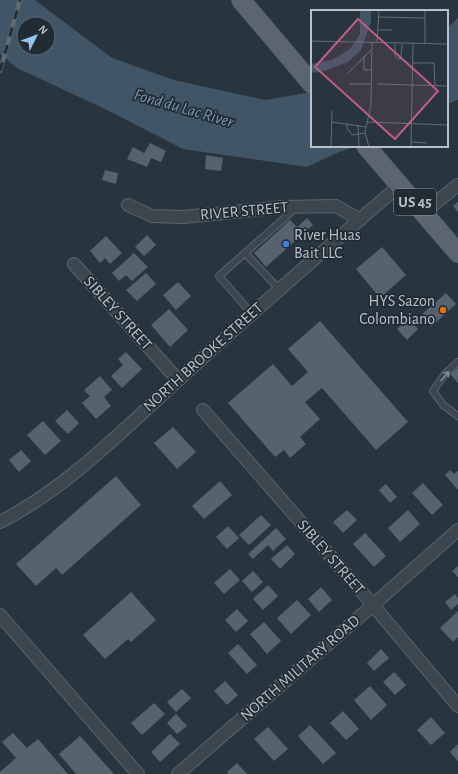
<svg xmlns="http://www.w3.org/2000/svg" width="458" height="774" viewBox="0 0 458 774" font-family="'Alegreya Sans',sans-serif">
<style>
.water{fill:#405566;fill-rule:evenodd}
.building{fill:#56636e}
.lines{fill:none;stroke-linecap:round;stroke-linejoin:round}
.lane-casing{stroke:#5a646c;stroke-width:8}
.street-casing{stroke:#5a646c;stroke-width:14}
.primary-casing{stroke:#48525b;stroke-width:20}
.lane{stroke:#3c464f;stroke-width:6}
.street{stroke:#3c464f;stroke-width:12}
.primary{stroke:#5a656f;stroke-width:19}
.rail-casing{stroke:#5e6b75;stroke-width:4.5}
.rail{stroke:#212b34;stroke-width:3;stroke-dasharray:9;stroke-linecap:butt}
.oneway{stroke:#808a92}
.shop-dot{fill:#3f7fe0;stroke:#212b34;stroke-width:1.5}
.food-dot{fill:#e8710a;stroke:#212b34;stroke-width:1.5}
.labels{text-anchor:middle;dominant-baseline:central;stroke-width:3.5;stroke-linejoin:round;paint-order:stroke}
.shield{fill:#212b34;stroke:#8b949c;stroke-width:1}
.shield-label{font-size:15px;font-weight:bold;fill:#b8c1c9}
.street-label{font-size:16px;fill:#b8c1c9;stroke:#212b34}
.poi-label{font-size:16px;fill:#b8c1c9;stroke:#212b34;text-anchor:start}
.water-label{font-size:17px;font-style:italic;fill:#7c96aa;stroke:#212b34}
.inset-road{fill:none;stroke:#626d76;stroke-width:1}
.view{fill:#be5c87;fill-opacity:0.15;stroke:#be5c87;stroke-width:2}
.inset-edge{fill:none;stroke:#b8c1c9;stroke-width:2}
</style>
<rect width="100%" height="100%" fill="#28353f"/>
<g class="water">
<path d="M0,0H35L112,58L174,80L265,100L312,92V146H357L339,152L307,167L183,149L107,110L17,68L0,54ZM24,24H48V48H24Z"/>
<path d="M458,18V100L447,104V28Z"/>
</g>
<g class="building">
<path d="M150,143L166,151L161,162L151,158L147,167L127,159L133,147L144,153Z"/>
<path d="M206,155L223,158L221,171L205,169Z"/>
<path d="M105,170L118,173L116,184L102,180Z"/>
<path d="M458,202V212L453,206Z"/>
<path d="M307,218L313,225L266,267L254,253L290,220L297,227Z"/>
<path d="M147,235L156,245L144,256L135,247Z"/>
<path d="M106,236L122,253L110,264L105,258L100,263L90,251Z"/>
<path d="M382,247L406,275L380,298L356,269Z"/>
<path d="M134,253L148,267L132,281L126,275L119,281L112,273Z"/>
<path d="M146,273L156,284L137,301L126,290Z"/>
<path d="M178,282L191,296L176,310L163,295Z"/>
<path d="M446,293L456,304L431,327L421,315Z"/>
<path d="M169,309L188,330L170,347L151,325Z"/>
<path d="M408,318L418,329L407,340L397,329Z"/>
<path d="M320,321L408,422L376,450L322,388L305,402L320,419L300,437L306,444L290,458L284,450L275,457L228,403L273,364L292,386L308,372L288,349Z"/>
<path d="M126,352L142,369L122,388L111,376L123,365L118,359Z"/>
<path d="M458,368V383L450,374Z"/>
<path d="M100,376L112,390L104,397L111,406L96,419L82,403L90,396L84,390Z"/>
<path d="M67,410L79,423L68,434L55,421Z"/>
<path d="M43,421L61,441L45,455L27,435Z"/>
<path d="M173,427L196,452L177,469L154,443Z"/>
<path d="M21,450L31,461L19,472L9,460Z"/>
<path d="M450,470L454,474L458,471V490L445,475Z"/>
<path d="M116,476L141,505L62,575L56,568L36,586L16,564Z"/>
<path d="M220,481L232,495L204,519L192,506Z"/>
<path d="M423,483L443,505L432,515L412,493Z"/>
<path d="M386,484L397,497L390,503L379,490Z"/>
<path d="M347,510L357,520L343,533L333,522Z"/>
<path d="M408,510L420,524L400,542L388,528Z"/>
<path d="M261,515L271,525L249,545L239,535Z"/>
<path d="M228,526L239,538L227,549L216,537Z"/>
<path d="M276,528L286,539L273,551L268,545L253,559L248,554Z"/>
<path d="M365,533L386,556L374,567L353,544Z"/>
<path d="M287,545L295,554L280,569L271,559Z"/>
<path d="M458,566V577L452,571Z"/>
<path d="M230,569L240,580L224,594L214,583Z"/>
<path d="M253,571L263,582L252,592L242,581Z"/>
<path d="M268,585L278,596L263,610L253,599Z"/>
<path d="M321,587L332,600L319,612L308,599Z"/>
<path d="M131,592L156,620L131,642L128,639L105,659L83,635Z"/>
<path d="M455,594L458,598V604L451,610L445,602Z"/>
<path d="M297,600L311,615L291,634L277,618Z"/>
<path d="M237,609L248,621L236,632L225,620Z"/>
<path d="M458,611V637L453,642L440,628Z"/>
<path d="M264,622L281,641L267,654L250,634Z"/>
<path d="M238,644L257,665L247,674L228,653Z"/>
<path d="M381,649L389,658L374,671L367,663Z"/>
<path d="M394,672L406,685L395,695L383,682Z"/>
<path d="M225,681L238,695L227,705L214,691Z"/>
<path d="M370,686L387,705L371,720L354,700Z"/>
<path d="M182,689L191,698L176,712L167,702Z"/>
<path d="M154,703L165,714L142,735L131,723Z"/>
<path d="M343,711L359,729L346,740L330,723Z"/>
<path d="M176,714L187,726L177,734L167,723Z"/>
<path d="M431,717L445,733L431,745L417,730Z"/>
<path d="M310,725L336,753L323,764L298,736Z"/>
<path d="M268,727L288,749L274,761L254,739Z"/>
<path d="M13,733L27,748L38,739L68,774H0V772L16,758L2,742Z"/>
<path d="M170,734L180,744L160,762L151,752Z"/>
<path d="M80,736L114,774H76L59,754Z"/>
<path d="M458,744V761L450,752Z"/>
<path d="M237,763L247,774H228L227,772Z"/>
</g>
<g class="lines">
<g class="lane-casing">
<g id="lane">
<path d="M245,253L279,289"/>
<path d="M252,314L219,276L296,208"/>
<path d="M458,362L445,374L433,391L443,405L458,416"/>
</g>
</g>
<g class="street-casing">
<g id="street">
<path d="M128,205L152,216L183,217L283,207L336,206L360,220"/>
<path d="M424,212L458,185"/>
<path d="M74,264L178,380"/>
<path d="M203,410L361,591L458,706"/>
<path d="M0,522C66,489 123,430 177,381C251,314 325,249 400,185"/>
<path d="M0,615L138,774"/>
<path d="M178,774L373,605L458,530"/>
</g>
</g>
<g class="primary-casing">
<g id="primary">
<path d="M241,0L312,84"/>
<path d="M366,146L458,253"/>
</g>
</g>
<use href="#lane" class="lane"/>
<use href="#street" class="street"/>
<use href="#primary" class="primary"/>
<g class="rail-casing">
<path id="rail" d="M0,71L20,0"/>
</g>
<use href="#rail" class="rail"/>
</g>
<defs><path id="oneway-shaft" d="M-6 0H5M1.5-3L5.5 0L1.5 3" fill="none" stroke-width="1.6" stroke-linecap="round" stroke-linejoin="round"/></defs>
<use class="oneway" href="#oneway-shaft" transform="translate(445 376) rotate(-50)"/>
<circle class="shop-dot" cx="286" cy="244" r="4"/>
<circle class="food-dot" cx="443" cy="310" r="4"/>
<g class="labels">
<rect class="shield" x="394" y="189" width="42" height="26" rx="3"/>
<g class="shield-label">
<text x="415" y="202">US 45</text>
</g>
<g class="street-label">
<text transform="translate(244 211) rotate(-5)">RIVER STREET</text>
<text transform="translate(118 313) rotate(48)">SIBLEY STREET</text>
<text transform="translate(203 357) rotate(-42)">NORTH BROOKE STREET</text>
<text transform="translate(331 557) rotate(49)">SIBLEY STREET</text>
<text transform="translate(300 668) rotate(-41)">NORTH MILITARY ROAD</text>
</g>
<g class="poi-label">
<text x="294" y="235">River Huas<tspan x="294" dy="18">Bait LLC</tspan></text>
<text x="435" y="301" text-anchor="end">HYS Sazon<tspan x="435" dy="18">Colombiano</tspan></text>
</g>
<g class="water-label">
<text transform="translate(184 108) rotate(16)">Fond du Lac River</text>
</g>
</g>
<g transform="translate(311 10)">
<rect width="137" height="137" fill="#28353f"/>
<path d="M49,0H60V12L50,40L37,52L13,61L0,63V54L21,50L39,39L49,24Z" fill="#405566"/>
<path class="inset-road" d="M67,7L114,8M66,20H81M0,31L137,34M66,33L68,0M84,34V46L87,49L90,48L91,34M114,34V0M53,46V60H60M102,53H123L124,75M37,63L60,40M38,74H60M66,74L137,76M21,112L55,117M56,112L137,115M36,113V118L41,125L54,123M47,115L48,137M100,132L116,133M20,137L21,101M58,137L54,122L60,95L61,32M100,137L102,34"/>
<path class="view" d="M47,9L127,81L84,129L4,57Z"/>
<rect width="137" height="137" class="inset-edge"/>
</g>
<g transform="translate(36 36) rotate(48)"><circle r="19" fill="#212b34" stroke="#5d6770"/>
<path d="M0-3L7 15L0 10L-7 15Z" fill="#98c5ef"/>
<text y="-6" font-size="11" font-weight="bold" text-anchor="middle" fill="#b8c1c9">N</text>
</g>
</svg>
